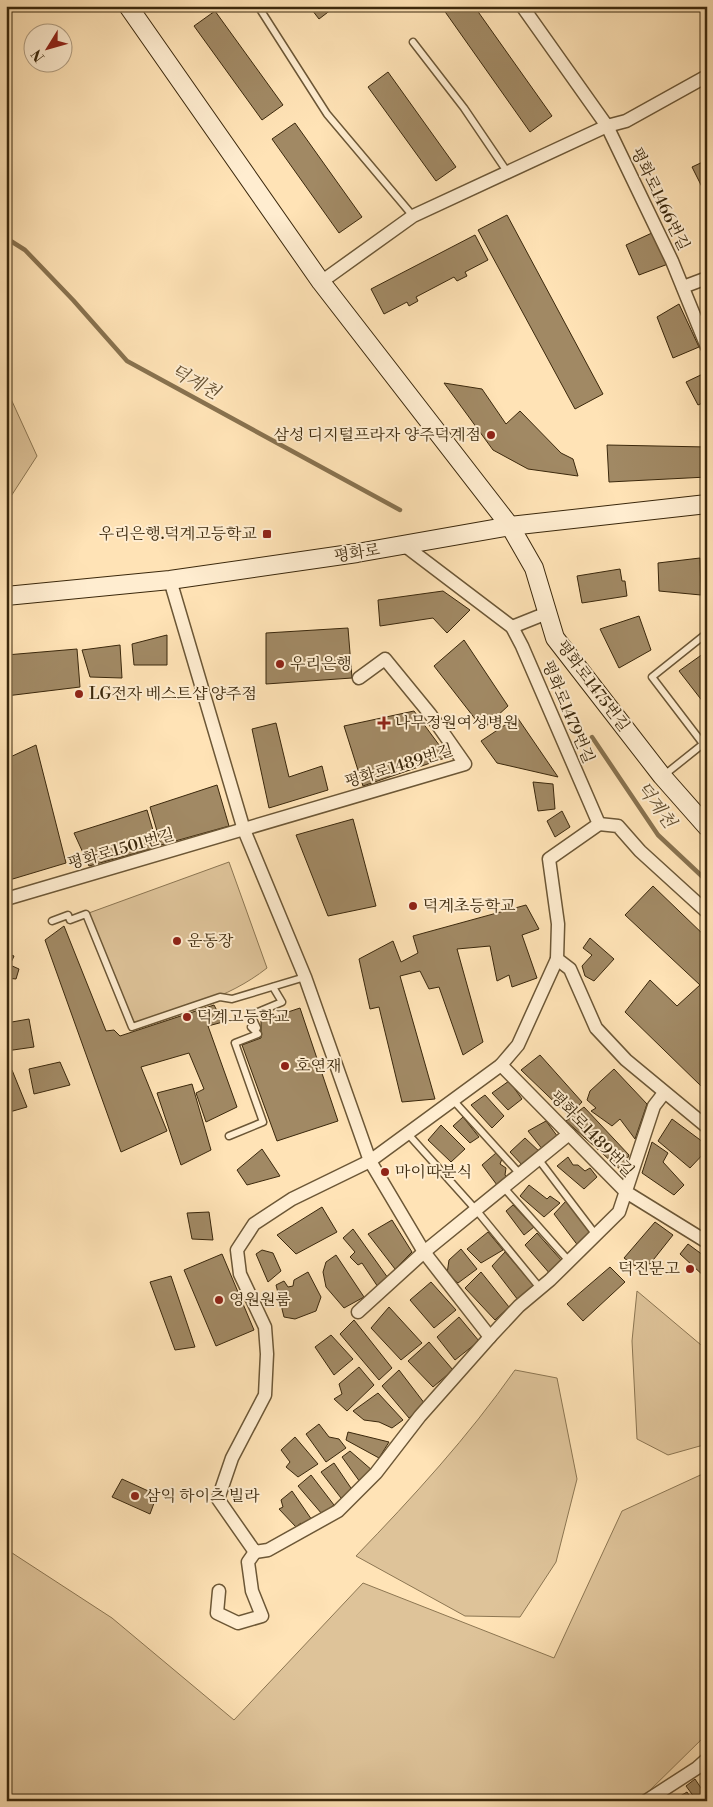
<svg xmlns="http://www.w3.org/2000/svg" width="713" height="1807" viewBox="0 0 713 1807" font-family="'Libre Bodoni','Noto Serif KR',serif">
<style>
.green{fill:#dec399;stroke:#8c7652}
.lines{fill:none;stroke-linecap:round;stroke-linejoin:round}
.stream{stroke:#88724f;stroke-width:4.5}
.building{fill:#a18964;stroke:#3b280c}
.lane-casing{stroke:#6c5736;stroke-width:9}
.street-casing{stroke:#6c5736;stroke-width:15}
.secondary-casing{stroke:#3b280c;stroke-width:20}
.lane{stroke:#ffedd0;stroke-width:6}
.street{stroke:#ffedd0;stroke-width:12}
.secondary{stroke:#ffedd0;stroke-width:18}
.poi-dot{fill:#8f2418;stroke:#ffedd0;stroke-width:2}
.labels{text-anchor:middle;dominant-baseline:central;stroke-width:4;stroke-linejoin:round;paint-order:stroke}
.street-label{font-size:16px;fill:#3b280c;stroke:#ffedd0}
.poi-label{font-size:16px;fill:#3b280c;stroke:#ffedd0;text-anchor:start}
.water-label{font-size:18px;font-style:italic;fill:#624d2e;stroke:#ffedd0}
</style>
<rect width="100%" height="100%" fill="#ffe3b6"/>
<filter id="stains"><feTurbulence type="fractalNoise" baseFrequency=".004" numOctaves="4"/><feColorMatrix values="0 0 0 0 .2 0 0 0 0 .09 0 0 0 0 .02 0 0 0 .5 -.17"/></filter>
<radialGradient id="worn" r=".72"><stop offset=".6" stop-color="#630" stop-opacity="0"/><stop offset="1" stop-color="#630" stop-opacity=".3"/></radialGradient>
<g class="green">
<path d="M6,388L37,456L6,504Z"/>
<path d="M229,862L267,968C228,999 178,1011 132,1027L86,914Z"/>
<path d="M637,1291L707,1350V1444L668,1455L637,1439L632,1341Z"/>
<path d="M515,1370L557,1378L577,1479L556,1562L520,1617L465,1616L356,1556C413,1497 468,1437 515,1370Z"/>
<path d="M707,1472V1734L639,1801H6V1549L112,1618L234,1720L363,1583L554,1658L622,1511Z"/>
</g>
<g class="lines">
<g class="stream">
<path d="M6,238L25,250L73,300L127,361L400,510"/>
<path d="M592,737L658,835L707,881"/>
</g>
</g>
<g class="building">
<path d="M309,6H336L319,19Z"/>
<path d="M441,6H474L552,116L530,132Z"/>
<path d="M215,11L283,105L262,120L194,26Z"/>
<path d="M388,72L456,167L436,181L368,87Z"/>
<path d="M295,123L362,217L339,233L272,139Z"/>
<path d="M707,160V197L692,167Z"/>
<path d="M507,215L603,394L575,409L478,230Z"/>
<path d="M654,232L668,264L639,275L626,245Z"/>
<path d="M475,235L488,260L465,272L467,276L457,281L454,277L416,297L418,301L409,306L407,302L384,314L371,289Z"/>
<path d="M679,304L699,347L673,358L657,317Z"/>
<path d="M707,372V401L698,405L686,382Z"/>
<path d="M444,383L482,389L506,424L520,411L561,453L573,459L578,476L528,469L493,450Z"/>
<path d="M607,445L707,447V477L609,482Z"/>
<path d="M700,558L701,595L659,591L658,563Z"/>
<path d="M620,569L622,581H625L627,596L582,603L577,576Z"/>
<path d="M443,591L470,610L447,633L433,618L380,626L378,600Z"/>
<path d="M639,616L651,650L619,668L600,629Z"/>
<path d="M348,628L352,678L266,684V633Z"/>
<path d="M167,635V665H134L132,644Z"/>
<path d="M464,640L508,706L483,729L434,666Z"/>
<path d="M120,645L122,678L90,677L82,650Z"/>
<path d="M77,649L80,687L6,696V655Z"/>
<path d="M707,651V707L679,671Z"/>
<path d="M414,711L448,757L363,786L344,726Z"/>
<path d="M517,717L558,777L497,763L481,741Z"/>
<path d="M276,723L289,777L322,766L328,790L269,808L252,729Z"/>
<path d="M36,745L66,863L6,881V759Z"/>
<path d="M533,782L553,784L555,809L538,811Z"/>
<path d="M217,785L229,826L161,845L150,807Z"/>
<path d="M147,810L158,847L89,866L74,833Z"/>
<path d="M562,811L570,827L555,837L547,821Z"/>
<path d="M353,819L376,906L328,916L296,835Z"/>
<path d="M653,886L707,938V1036L702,1041L707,1046V1081L701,1086L625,1012L650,980L677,1006L700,985L625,915Z"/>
<path d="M526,905L539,929L522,935L537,978L512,987L509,975L497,981L490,946L457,949L483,1042L463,1055L439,987L429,989L420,971L400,976L435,1099L402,1102L379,1007L370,1009L359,959L393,941L401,962L418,953L413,936Z"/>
<path d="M64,926L106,1031L114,1030L120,1036L214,1005L223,1022L208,1026L237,1107L206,1122L196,1093L204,1089L189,1053L141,1067L167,1131L121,1152L45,940Z"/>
<path d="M590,938L614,959L594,981L585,976L582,966L592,955L583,948Z"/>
<path d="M6,953L14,956L10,965L19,969L16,979L6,978Z"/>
<path d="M300,1008L338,1121L277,1141L242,1045L261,1038V1021Z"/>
<path d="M29,1019L34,1047L6,1051V1023Z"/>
<path d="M540,1055L582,1102L569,1116L521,1070Z"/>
<path d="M60,1062L70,1085L34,1094L29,1069Z"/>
<path d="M614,1069L647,1104L635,1139L620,1119L612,1126L591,1111L596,1108L587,1100L590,1091Z"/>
<path d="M12,1070L27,1107L6,1113V1071Z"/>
<path d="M509,1081L522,1099L508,1110L492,1093Z"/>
<path d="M192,1084L211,1150L181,1165L157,1093Z"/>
<path d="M485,1095L504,1116L492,1128L471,1105Z"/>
<path d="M584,1107L629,1155L622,1171L566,1121Z"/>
<path d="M463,1117L479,1137L470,1143L453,1126Z"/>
<path d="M672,1119L707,1145V1150L690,1168L658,1141Z"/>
<path d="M546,1121L558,1137L543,1150L528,1131Z"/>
<path d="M441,1125L465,1149L451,1162L428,1140Z"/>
<path d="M525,1138L542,1154L524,1167L510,1152Z"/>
<path d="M652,1142L668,1153L663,1162L684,1185L674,1195L642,1173Z"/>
<path d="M262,1149L280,1176L247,1185L237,1170Z"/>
<path d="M496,1153L502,1159L500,1164L506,1168L505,1175L509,1180L500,1189L482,1165Z"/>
<path d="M568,1157L573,1165H578L585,1171L590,1168L597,1177L584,1189L557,1166Z"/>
<path d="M529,1185L547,1199L550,1196L560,1203L544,1217L520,1196Z"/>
<path d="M566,1201L592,1234L579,1247L554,1214Z"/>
<path d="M513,1205L534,1227L524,1235L506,1211Z"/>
<path d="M322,1207L337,1232L296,1254L277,1235Z"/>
<path d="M209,1212L213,1240L192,1239L187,1213Z"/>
<path d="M392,1220L412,1252L395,1269L368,1234Z"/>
<path d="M655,1222L673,1235L650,1264L639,1261L635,1266L624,1258Z"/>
<path d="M353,1229L388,1278L378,1287L362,1263L358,1265L350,1257L355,1252L343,1238Z"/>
<path d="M488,1232L503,1250L481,1263L467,1249Z"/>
<path d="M537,1233L562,1261L551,1275L525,1245Z"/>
<path d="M688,1244L707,1258L706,1278L680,1254Z"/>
<path d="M461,1249L477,1269L458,1283L447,1274L449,1260Z"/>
<path d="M262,1250L273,1253L281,1271L268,1282L256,1254Z"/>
<path d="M505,1252L535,1287L518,1300L492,1266Z"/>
<path d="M222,1254L254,1330L216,1346L184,1270Z"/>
<path d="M336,1255L364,1297L344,1308L326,1287L323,1272L326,1262Z"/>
<path d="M610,1267L625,1282L583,1321L567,1304Z"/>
<path d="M308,1272L321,1297L316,1311L295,1319L284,1317L276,1285L284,1281L288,1287L293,1286L294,1280Z"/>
<path d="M481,1272L509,1307L495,1320L465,1288Z"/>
<path d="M171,1276L195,1347L175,1350L150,1282Z"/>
<path d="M431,1282L456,1310L434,1328L410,1300Z"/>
<path d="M389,1307L422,1343L401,1360L371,1328Z"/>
<path d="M459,1317L479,1341L455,1360L437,1337Z"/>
<path d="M354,1320L392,1368L379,1380L340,1334Z"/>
<path d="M331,1335L353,1359L334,1375L315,1347Z"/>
<path d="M429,1342L453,1370L433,1387L408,1361Z"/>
<path d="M359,1367L374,1385L347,1411L334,1399L342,1394L339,1384Z"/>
<path d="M399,1370L425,1404L409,1418L382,1386Z"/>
<path d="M378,1393L403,1420L392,1428L379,1422L364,1420L353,1411Z"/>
<path d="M319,1424L329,1437L339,1439L346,1448L326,1462L306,1434Z"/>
<path d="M348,1432L389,1442L379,1458L346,1440Z"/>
<path d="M295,1437L318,1464L298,1477L286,1467L290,1462L281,1450Z"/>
<path d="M350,1451L373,1471L360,1482L342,1457Z"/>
<path d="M334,1463L353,1491L341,1498L321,1472Z"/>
<path d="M311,1475L334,1505L322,1514L298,1486Z"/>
<path d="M122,1479L157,1495L150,1514L112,1497Z"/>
<path d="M292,1491L312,1520L303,1527L301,1523L296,1527L279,1509L283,1507L281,1500Z"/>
<path d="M695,1779L707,1797V1801H697L686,1786Z"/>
<path d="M687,1792L693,1801H672Z"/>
</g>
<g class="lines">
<g class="lane-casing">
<g id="lane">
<path d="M258,6L327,114L413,216"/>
<path d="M413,42L464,108L506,170"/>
<path d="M707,633L652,677L707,749"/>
<path d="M663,776L703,744"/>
<path d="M52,921L68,915L70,920L86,914L132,1027L220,997L232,999L305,977"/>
<path d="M453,1100L520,1174"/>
<path d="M408,1134L477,1211L540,1288"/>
<path d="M229,1136L263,1122L235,1043L258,1034L251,1027L257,1028L251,1015L282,1002L273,987"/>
<path d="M539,1160L596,1235"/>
<path d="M505,1189L569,1261"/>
</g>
</g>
<g class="street-casing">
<g id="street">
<path d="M522,6L607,126L672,261L707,347"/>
<path d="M321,282L413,216L607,126L626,121L707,76"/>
<path d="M683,287L707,278"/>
<path d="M404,545L512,627L522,646L599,824L549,859L558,924L557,959L570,969L596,1028L626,1060L707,1127"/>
<path d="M170,580L244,830L305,977L370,1161L424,1252L490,1337"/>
<path d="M512,627L547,613"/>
<path d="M599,824L618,826L640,851L707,912"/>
<path d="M6,899L465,764L430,714L385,659L359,678"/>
<path d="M501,1065L518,1045L557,959"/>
<path d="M664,1093L654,1106L619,1212L550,1280L519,1306L490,1337L420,1416L376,1473L338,1511L268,1550L255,1552L218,1499L232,1458L265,1395L267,1354L265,1327L240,1274L237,1250L254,1224L292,1199L370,1161L501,1065L626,1192L707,1242"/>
<path d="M358,1312L424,1252L569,1134"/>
<path d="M219,1591L217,1613L238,1623L262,1616L252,1591L248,1562L255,1552"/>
<path d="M646,1801L697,1768L707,1759"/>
</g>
</g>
<g class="secondary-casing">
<g id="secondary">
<path d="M128,6L321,282L510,526L534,568L555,638L662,776L707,827"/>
<path d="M6,596L170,580L357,553L510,526L707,504"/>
</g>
</g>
<use href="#lane" class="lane"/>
<use href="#street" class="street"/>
<use href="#secondary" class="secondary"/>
</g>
<g class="poi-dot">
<circle cx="491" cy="435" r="5"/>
<rect x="262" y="529" width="10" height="10" rx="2.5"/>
<circle cx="280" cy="664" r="5"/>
<circle cx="79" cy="694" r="5"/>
<path d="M381.5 715.5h5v5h5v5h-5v5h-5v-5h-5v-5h5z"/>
<circle cx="413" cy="906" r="5"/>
<circle cx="177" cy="941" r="5"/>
<circle cx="187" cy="1017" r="5"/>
<circle cx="285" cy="1066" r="5"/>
<circle cx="385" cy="1172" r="5"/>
<circle cx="690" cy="1269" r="5"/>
<circle cx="219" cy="1300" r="5"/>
<circle cx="135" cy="1496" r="5"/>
</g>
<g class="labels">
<g class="street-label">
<text transform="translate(660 199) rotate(64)">평화로1466번길</text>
<text transform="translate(357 553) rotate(-9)">평화로</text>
<text transform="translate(593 686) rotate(53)">평화로1475번길</text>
<text transform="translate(568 712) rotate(67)">평화로1479번길</text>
<text transform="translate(399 766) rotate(-17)">평화로1489번길</text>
<text transform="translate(121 849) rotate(-16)">평화로1501번길</text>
<text transform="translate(592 1134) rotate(46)">평화로1489번길</text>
</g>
<g class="poi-label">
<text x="481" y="435" text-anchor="end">삼성 디지털프라자 양주덕계점</text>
<text x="257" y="534" text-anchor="end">우리은행.덕계고등학교</text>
<text x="290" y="664">우리은행</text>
<text x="89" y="694">LG전자 베스트샵 양주점</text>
<text x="395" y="723">나무정원여성병원</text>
<text x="423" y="906">덕계초등학교</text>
<text x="187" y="941">운동장</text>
<text x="197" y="1017">덕계고등학교</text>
<text x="295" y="1066">호연재</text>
<text x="395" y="1172">마이따분식</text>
<text x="680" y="1269" text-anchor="end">덕진문고</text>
<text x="229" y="1300">영원원룸</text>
<text x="145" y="1496">삼익 하이츠 빌라</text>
</g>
<g class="water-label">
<text transform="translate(195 382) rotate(29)">덕계천</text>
<text transform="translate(656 805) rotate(54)">덕계천</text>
</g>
</g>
<rect width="713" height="1807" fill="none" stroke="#ffe3b6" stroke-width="25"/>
<rect x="8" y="8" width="698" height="1792" fill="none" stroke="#3b280c" stroke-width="2.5"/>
<rect x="12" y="12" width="688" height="1782" fill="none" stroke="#3b280c"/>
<g transform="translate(48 48) rotate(233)"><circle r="24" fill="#ffedd0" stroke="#b19e82"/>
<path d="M0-4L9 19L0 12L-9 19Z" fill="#8f2418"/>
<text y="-8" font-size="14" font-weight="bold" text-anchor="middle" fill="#3b280c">N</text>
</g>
<rect width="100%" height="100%" filter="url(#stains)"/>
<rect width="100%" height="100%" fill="url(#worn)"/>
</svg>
